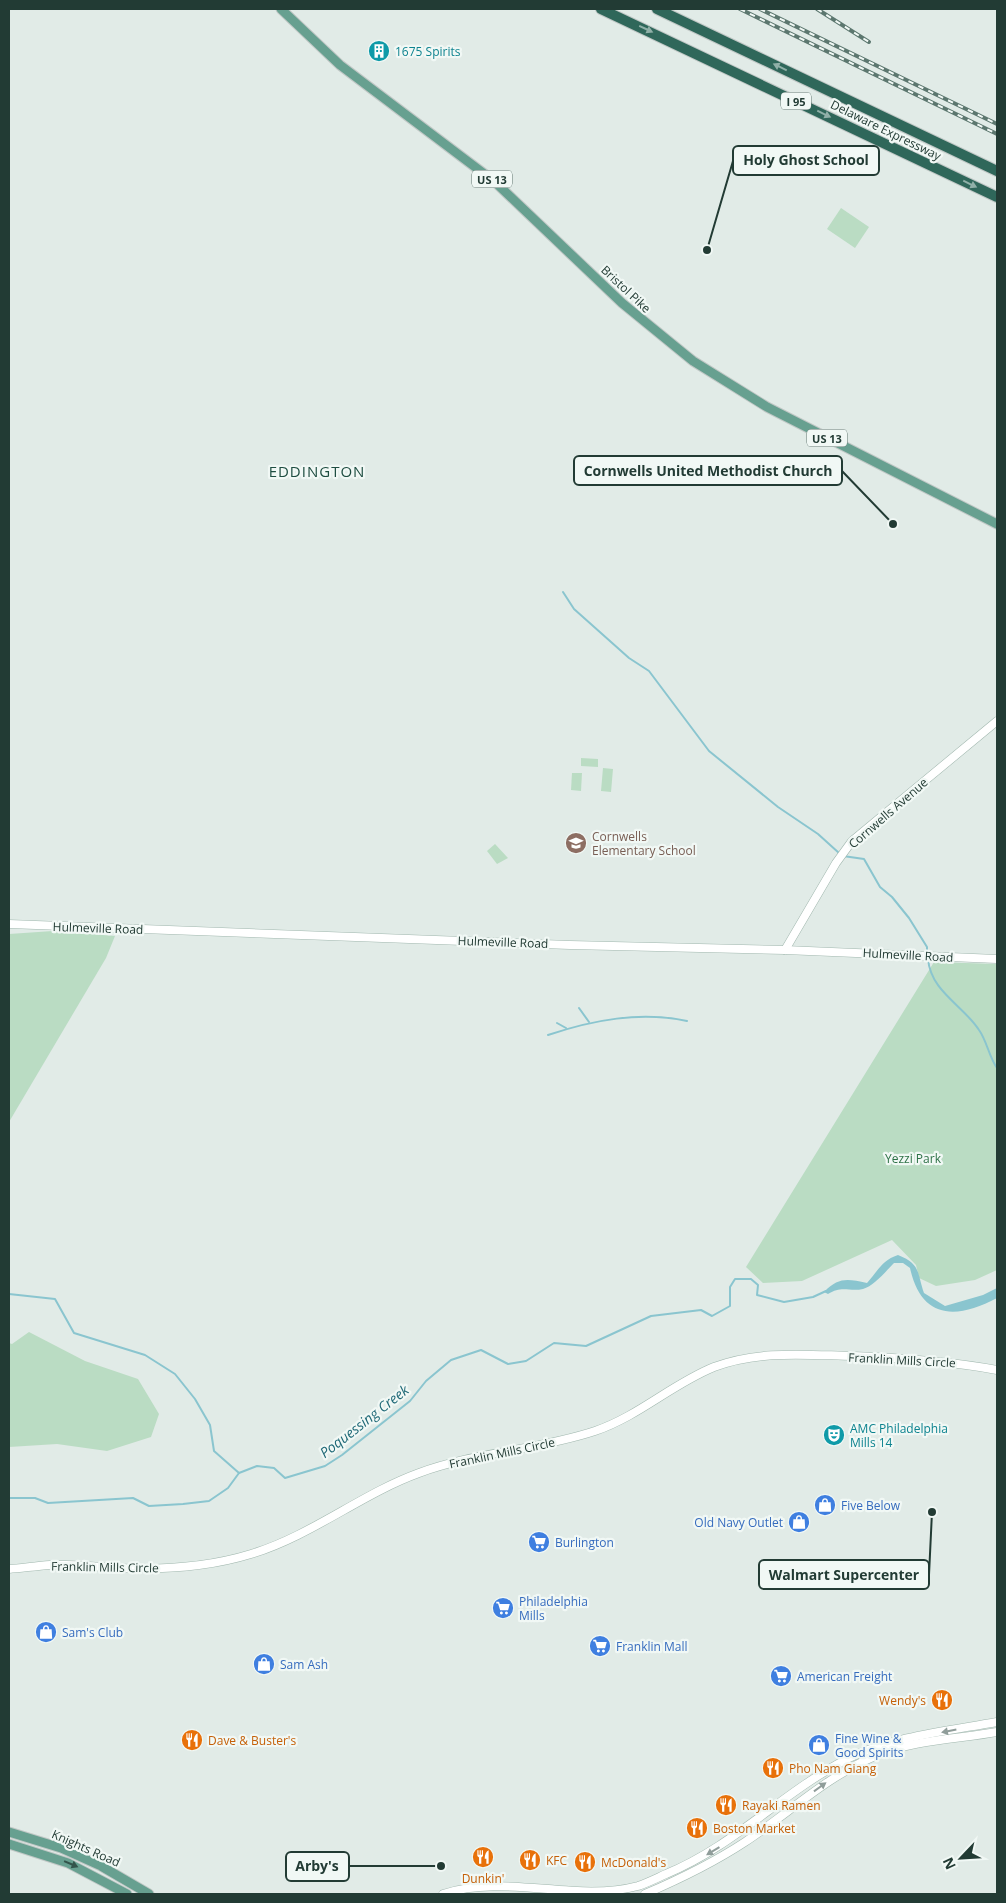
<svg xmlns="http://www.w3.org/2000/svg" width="1006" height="1903" viewBox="0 0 1006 1903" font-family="'Open Sans',sans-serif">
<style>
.green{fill:#badcc3}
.water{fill:#8ac5cf}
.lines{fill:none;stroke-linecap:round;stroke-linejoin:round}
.stream{stroke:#8ac5cf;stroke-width:2}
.secondary-casing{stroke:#a0b7ae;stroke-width:9}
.primary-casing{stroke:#c1c8c6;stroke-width:11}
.highway-casing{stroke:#c1c8c6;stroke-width:12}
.secondary{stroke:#fff;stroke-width:8}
.primary{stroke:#67a090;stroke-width:9}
.highway{stroke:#2f675a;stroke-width:10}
.rail-casing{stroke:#5c776f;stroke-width:4}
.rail{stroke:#f1f8f5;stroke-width:2;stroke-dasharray:5.5;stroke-linecap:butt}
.oneway{fill:#90b0a8}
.oneway2{fill:#909d9a}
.oneway3{fill:#33544b}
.labels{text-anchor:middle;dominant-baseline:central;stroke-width:4.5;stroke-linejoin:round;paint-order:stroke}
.shield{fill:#f1f8f5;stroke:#60746e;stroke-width:1}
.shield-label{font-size:11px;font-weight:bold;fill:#223b34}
.culture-label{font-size:12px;fill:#0d838f;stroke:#f1f8f5;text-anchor:start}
.street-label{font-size:12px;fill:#223b34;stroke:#f1f8f5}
.education-label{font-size:12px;fill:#785e54;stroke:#f1f8f5;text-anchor:start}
.park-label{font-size:12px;fill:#2d7146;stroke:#f1f8f5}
.shop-label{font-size:12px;fill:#366cbe;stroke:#f1f8f5;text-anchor:start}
.food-label{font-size:12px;fill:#c56008;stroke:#f1f8f5;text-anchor:start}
.water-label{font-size:14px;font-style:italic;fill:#1e6876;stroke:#f1f8f5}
.quarter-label{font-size:15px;letter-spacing:1px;fill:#1e4d41;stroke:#f1f8f5}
.leader{fill:none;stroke:#223b34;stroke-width:2}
.callout-dot{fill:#223b34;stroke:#f1f8f5;stroke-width:2}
.callout{fill:#f1f8f5;stroke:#223b34;stroke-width:2}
.callout-label{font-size:14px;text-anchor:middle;font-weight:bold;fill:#223b34}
</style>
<rect width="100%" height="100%" fill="#e1ebe7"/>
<g class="green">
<path d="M841,208L869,227L855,248L827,229Z"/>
<path d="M581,758L598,759V767L581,766Z"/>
<path d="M603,768L613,769L611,792L601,791Z"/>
<path d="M572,773H582L581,791L571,790Z"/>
<path d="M495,844L508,858L497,864L487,851Z"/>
<path d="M53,931L115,936L106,958L9,1122V934Z"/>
<path d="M934,962L997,964V1270L975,1280L936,1286L919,1278L916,1265L892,1240L802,1281L763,1283L746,1267Z"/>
<path d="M29,1332L85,1361L138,1379L159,1414L151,1437L107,1451L57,1444L9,1447V1343L12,1344Z"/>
</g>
<path class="water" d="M898,1255C921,1264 917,1273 924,1293L945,1306L983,1295L997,1288V1298C956,1320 921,1319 910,1268L903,1263H894C886,1271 874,1286 863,1289C849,1292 842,1285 828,1294L824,1292C839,1277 847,1279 867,1283C878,1271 882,1260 898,1255Z"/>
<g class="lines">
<g class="stream">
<path d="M563,592L574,609L629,658L649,671L709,751L778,807L818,834L839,853"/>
<path d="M843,856L864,859L880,887L892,897L909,918L927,947V954"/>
<path d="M928,959C931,992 963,1005 979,1030C987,1041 989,1057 997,1068"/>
<path d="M579,1008L589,1022"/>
<path d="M557,1023L566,1028"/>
<path d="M548,1035C593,1020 640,1011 687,1021"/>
<path d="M9,1294L55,1299L74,1333L145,1355L175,1374L195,1399L210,1425L214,1451L239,1473"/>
<path d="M9,1498H35L48,1503L133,1498L149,1506L183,1504L209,1501L228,1488L239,1473L257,1466L274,1468L285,1478L325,1466L342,1455L410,1401L426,1381L451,1360L481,1350L508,1364L526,1361L554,1343L586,1346L651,1316L701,1310L712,1316L730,1306V1287L735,1279H751L758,1285L757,1295L784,1302L813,1297L826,1291"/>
</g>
<g class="secondary-casing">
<g id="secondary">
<path d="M9,924L570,945L785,950L997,959"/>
<path d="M785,950L836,863L852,841L997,721"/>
<path d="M9,1569C22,1568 36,1566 50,1565C72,1564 95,1567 117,1568C162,1570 209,1567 251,1554C311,1536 361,1494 419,1473C476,1452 538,1450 595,1431C639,1416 672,1384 714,1367C759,1350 806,1355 853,1356C901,1358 950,1361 997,1370"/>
<path d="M443,1894C507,1873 574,1903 638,1886C647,1883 657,1878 666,1874C734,1846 783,1792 847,1759C894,1736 947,1731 997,1722"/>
<path d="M645,1894C680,1879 713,1863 745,1842C789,1813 826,1777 875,1756C912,1740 958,1739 997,1732"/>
</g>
</g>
<g class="primary-casing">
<g id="primary">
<path d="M281,9L340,65L495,182L622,303L693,361L767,407L997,524"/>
<path d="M9,1832L61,1848L101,1866L149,1894"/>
<path d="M9,1844L68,1863L127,1894"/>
</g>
</g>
<g class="highway-casing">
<g id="highway">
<path d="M601,9L997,197"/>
<path d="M657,9L997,171"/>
</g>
</g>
<use href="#secondary" class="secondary"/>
<use href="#primary" class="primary"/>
<use href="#highway" class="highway"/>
<g class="rail-casing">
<g id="rail">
<path d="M740,9L997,134"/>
<path d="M760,9L997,124"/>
<path d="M817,9L869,42"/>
</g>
</g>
<use href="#rail" class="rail"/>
</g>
<defs><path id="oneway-solid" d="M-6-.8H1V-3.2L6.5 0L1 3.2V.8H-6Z" transform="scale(1.25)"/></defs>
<g class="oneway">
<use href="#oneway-solid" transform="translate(646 29) rotate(25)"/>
<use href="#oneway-solid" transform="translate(780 67) rotate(-154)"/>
<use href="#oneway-solid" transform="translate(824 114) rotate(26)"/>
<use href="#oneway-solid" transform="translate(970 184) rotate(26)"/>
</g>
<g class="oneway2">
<use href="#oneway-solid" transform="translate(949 1731) rotate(169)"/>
<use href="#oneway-solid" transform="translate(820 1787) rotate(-36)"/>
<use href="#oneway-solid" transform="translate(713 1851) rotate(149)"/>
</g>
<use class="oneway3" href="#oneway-solid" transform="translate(71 1864) rotate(23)"/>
<defs>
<g id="building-disc" transform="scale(1.125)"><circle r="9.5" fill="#0f9aa8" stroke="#f1f8f5"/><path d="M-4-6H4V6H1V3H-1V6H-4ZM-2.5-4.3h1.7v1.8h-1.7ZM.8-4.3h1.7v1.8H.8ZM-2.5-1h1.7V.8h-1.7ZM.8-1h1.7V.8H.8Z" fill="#fff"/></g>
<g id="school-disc" transform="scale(1.125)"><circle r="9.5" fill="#8d6e63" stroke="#f1f8f5"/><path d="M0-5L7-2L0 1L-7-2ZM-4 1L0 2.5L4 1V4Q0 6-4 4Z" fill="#fff"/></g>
<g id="theatre-disc" transform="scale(1.125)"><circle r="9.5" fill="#0f9aa8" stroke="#f1f8f5"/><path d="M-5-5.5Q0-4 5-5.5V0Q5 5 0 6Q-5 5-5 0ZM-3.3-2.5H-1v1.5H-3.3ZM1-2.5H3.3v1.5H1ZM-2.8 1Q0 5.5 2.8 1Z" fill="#fff"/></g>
<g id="shop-disc" transform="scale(1.125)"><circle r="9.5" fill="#3f7fe0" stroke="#f1f8f5"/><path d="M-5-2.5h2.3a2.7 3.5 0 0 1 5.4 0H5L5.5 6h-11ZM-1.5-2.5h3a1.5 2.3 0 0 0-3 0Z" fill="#fff"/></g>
<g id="supermarket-disc" transform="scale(1.125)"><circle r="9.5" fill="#3f7fe0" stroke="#f1f8f5"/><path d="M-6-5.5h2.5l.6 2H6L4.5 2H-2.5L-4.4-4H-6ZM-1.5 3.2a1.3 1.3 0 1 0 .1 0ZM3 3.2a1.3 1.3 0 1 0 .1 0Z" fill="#fff"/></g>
<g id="restaurant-disc" transform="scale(1.125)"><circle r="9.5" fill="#e8710a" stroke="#f1f8f5"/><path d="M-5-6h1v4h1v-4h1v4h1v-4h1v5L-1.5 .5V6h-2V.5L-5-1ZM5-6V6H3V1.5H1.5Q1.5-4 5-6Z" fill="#fff"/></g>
</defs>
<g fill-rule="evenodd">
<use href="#building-disc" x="379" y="51"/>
<use href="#school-disc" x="576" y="843"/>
<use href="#theatre-disc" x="834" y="1435"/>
<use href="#shop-disc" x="825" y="1505"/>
<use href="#shop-disc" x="799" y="1522"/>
<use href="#supermarket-disc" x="539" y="1542"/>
<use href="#supermarket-disc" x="503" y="1608"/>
<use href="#shop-disc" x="46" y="1632"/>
<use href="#supermarket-disc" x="600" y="1646"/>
<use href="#shop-disc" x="264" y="1664"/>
<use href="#supermarket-disc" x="781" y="1676"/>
<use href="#restaurant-disc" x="942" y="1700"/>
<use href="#restaurant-disc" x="192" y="1740"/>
<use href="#shop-disc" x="819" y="1745"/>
<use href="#restaurant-disc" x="773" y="1768"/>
<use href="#restaurant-disc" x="726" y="1805"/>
<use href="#restaurant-disc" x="697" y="1828"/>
<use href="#restaurant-disc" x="483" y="1857"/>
<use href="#restaurant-disc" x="530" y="1860"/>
<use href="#restaurant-disc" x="585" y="1862"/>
</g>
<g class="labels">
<g class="shield">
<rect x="781" y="92.5" width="30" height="17" rx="4"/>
<rect x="472" y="170.5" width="40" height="17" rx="4"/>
<rect x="807" y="429.5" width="40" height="17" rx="4"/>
</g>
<g class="shield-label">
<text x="796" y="101">I 95</text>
<text x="492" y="179">US 13</text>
<text x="827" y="438">US 13</text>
</g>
<g class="culture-label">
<text x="395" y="51">1675 Spirits</text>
<text x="850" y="1428">AMC Philadelphia<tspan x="850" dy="14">Mills 14</tspan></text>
</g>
<g class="street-label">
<text transform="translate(886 130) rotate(26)">Delaware Expressway</text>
<text transform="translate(626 289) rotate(43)">Bristol Pike</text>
<text transform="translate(888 813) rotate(-41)">Cornwells Avenue</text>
<text transform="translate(98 928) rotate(2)">Hulmeville Road</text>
<text transform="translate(503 942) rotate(2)">Hulmeville Road</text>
<text transform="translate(908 955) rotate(3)">Hulmeville Road</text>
<text transform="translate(902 1360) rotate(3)">Franklin Mills Circle</text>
<text transform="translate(502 1453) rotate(-12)">Franklin Mills Circle</text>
<text transform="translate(105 1567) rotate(1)">Franklin Mills Circle</text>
<text transform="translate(86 1848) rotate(24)">Knights Road</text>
</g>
<g class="education-label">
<text x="592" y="836">Cornwells<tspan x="592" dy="14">Elementary School</tspan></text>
</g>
<g class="park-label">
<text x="913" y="1158">Yezzi Park</text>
</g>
<g class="shop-label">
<text x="841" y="1505">Five Below</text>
<text x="783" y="1522" text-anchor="end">Old Navy Outlet</text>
<text x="555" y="1542">Burlington</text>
<text x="519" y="1601">Philadelphia<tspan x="519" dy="14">Mills</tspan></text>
<text x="62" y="1632">Sam's Club</text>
<text x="616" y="1646">Franklin Mall</text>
<text x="280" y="1664">Sam Ash</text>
<text x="797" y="1676">American Freight</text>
<text x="835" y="1738">Fine Wine &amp;<tspan x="835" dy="14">Good Spirits</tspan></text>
</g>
<g class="food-label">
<text x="926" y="1700" text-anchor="end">Wendy's</text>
<text x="208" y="1740">Dave &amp; Buster's</text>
<text x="789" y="1768">Pho Nam Giang</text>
<text x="742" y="1805">Rayaki Ramen</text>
<text x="713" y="1828">Boston Market</text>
<text x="546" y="1860">KFC</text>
<text x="601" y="1862">McDonald's</text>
<text x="483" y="1878" text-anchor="middle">Dunkin'</text>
</g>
<g class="water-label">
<text transform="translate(364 1421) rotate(-38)">Poquessing Creek</text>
</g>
<g class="quarter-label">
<text x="317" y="471">EDDINGTON</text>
</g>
</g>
<path class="leader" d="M707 250L733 161M893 524L842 471M932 1512L929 1575M441 1866L349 1866"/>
<g class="callout-dot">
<circle cx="707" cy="250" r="5"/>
<circle cx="893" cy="524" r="5"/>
<circle cx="932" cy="1512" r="5"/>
<circle cx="441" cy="1866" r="5"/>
</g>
<g class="callout">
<rect x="733" y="146" width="146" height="29" rx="5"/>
<rect x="574" y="456" width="268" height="29" rx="5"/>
<rect x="759" y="1560" width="170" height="29" rx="5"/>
<rect x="286" y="1852" width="63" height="29" rx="5"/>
</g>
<g class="callout-label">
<text x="806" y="165">Holy Ghost School</text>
<text x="708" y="476">Cornwells United Methodist Church</text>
<text x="844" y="1580">Walmart Supercenter</text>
<text x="317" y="1871">Arby's</text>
</g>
<rect width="1006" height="1903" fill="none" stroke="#223b34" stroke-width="20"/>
<g transform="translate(961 1858) rotate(245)" stroke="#f1f8f5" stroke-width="4" paint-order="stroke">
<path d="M0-4L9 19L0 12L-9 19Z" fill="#223b34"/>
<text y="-8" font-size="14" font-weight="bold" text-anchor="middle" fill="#223b34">N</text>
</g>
</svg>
